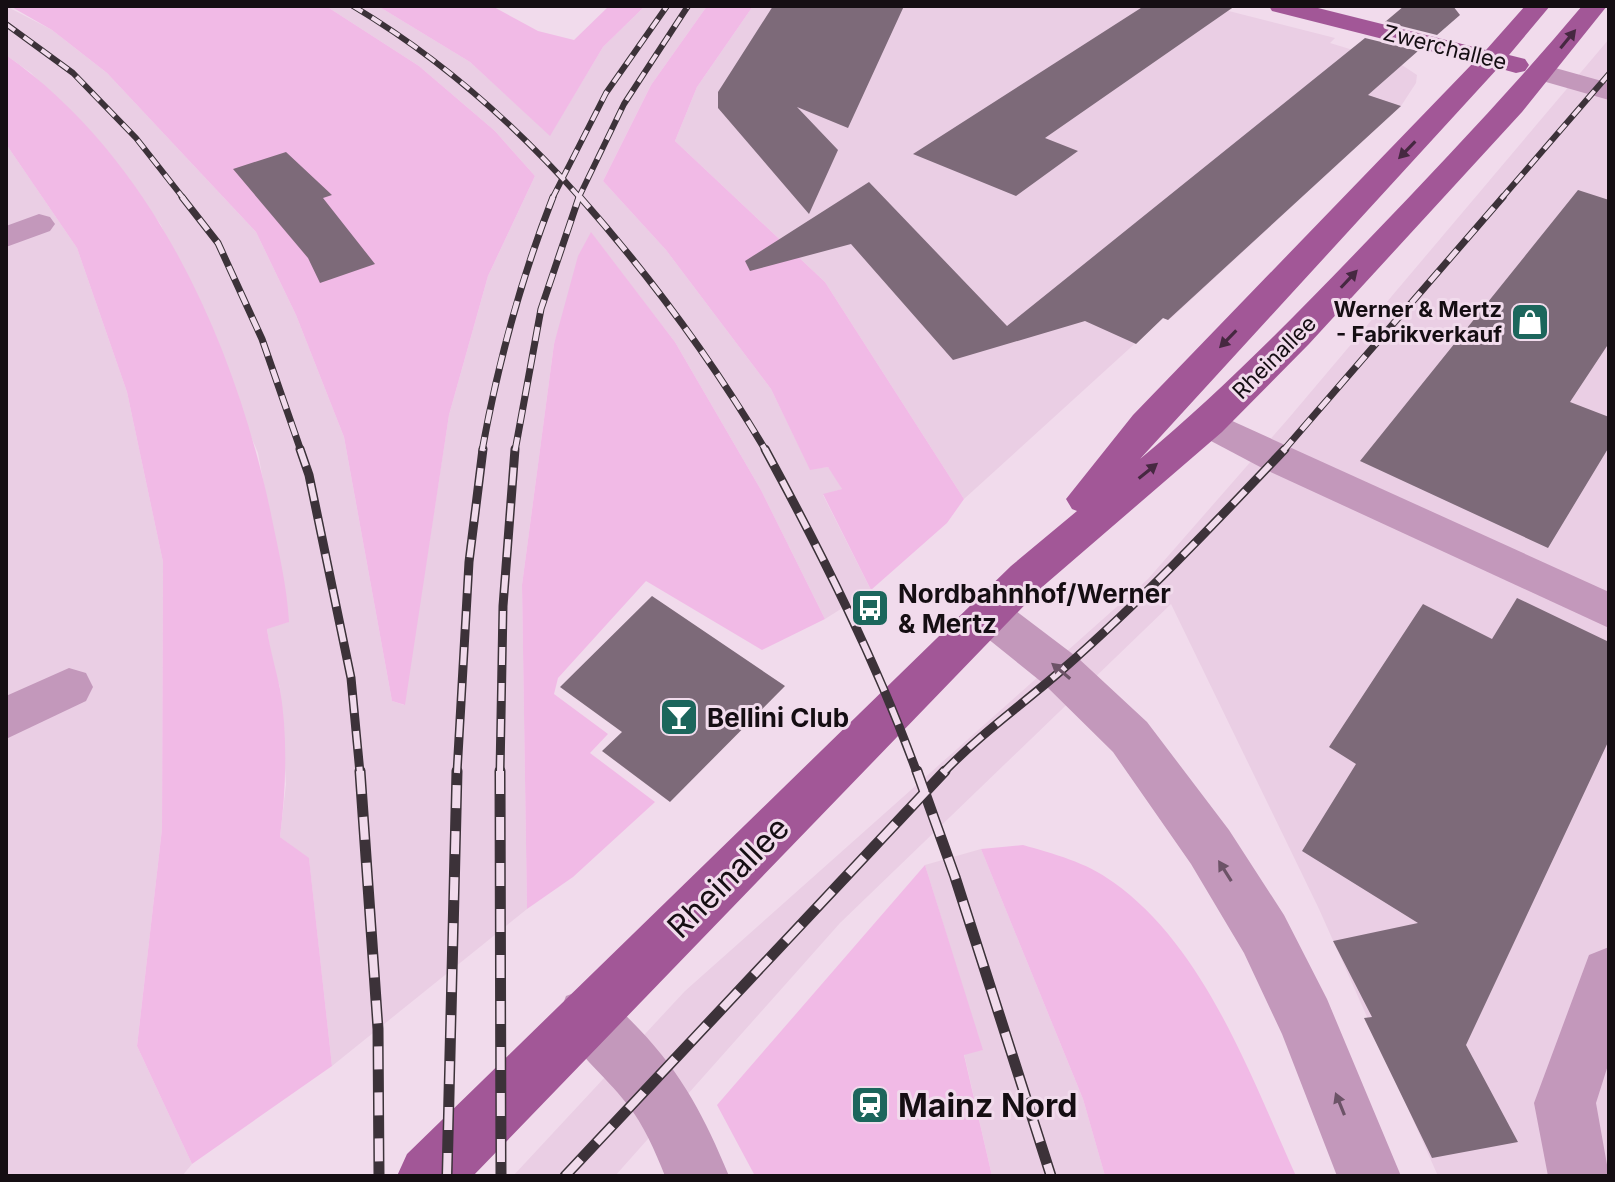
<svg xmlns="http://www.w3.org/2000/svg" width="1615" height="1182" viewBox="0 0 1615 1182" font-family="Inter,sans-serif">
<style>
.built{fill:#eacee4}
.green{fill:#f1bae6}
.building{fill:#7d6a79}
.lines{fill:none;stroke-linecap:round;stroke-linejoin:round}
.minor{fill:#c398bb;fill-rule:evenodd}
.major{fill:#a25797;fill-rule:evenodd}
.rail-far3-casing{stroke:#3c3239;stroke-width:6}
.rail-far2-casing{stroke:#3c3239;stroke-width:7}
.rail-far1-casing{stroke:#3c3239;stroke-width:9}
.rail-casing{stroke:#3c3239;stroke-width:11}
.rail-far3{stroke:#f1dbec;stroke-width:4;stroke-dasharray:11;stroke-linecap:butt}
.rail-far2{stroke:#f1dbec;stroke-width:5;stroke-dasharray:14;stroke-linecap:butt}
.rail-far1{stroke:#f1dbec;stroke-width:6;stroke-dasharray:18;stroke-linecap:butt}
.rail{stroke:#f1dbec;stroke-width:8;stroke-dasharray:23;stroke-linecap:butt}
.oneway{fill:#462841}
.oneway2{fill:#6c5367}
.labels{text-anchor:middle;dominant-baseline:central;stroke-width:6;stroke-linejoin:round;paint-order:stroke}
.far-street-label{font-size:22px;fill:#150e13;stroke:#f1dbec}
.far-poi-label{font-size:22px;font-weight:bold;fill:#150e13;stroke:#f1dbec;text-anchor:end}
.poi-label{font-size:26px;font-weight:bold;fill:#150e13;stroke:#f1dbec;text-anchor:start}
.near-street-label{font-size:32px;fill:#150e13;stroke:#f1dbec}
.near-poi-label{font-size:32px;font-weight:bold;fill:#150e13;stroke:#f1dbec;text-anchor:start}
</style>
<rect width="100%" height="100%" fill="#f1dbec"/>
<g class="built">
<path d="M6,6L52,30L107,73L256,232L296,315L344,437L392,701L404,705L449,415L488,276L535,176L495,131L419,66L326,6H378L470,62L550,135L603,47L645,6H707L651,85L603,181L666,250L771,389L810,469L828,467L837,478L842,489L823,495L871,590L825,619L761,490L675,342L591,233L554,344L522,585L527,909L332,1066L309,859L280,837L286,784L280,687L272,665L267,628L288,622V613L258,453L161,225L102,146L31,73L6,55Z"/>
<path d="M753,6H1209L1335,38L1330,43L1402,65L1417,75L1416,83L1401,106L1169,320L1163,318L964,499L825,282L675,141L697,87Z"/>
<path d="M1609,39V1176H1438L1319,909L1171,604L840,923L615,1176H513L685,991L1148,579L1288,419Z"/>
<path d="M6,144L77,248L127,392L163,562L162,829L137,1046L192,1164L182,1176H6Z"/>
<path d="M981,849L1083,1099L1105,1176H992L964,1054L982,1050L925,865Z"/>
</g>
<g class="green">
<path d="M10,6H326L419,66L495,131L535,176L488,276L449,415L405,705L392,701L344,437L296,315L256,232L107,73L52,30Z"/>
<path d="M378,6H492L538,31L574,40L609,6H645L603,47L550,136L470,62Z"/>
<path d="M707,6H753L697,87L675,141L825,282L964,499L947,523L871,590L823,494L842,489L828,467L810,470L771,389L666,250L603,181L651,85Z"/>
<path d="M6,55C153,158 235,344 271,514C278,549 287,585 289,622L267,629C270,650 276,669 280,689C288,737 286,789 280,837L309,858L332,1066L192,1164L137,1046L162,829L163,562L127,392L77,248L6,144Z"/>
<path d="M591,232L675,342L761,490L825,619L762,650L646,581L558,678L554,694L608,734L590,753L655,802L573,877L527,909L522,585L554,344L578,256Z"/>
<path d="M1023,845C1054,854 1086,862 1113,882C1205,947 1251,1077 1296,1176H1105L1083,1099L981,849Z"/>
<path d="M925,865L983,1050L964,1055L992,1176H755L717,1105Z"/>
</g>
<g class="building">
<path d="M773,6H904L848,128L797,107L838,150L809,214L718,108V92Z"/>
<path d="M1144,6H1235L1045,138L1078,151L1016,196L913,154Z"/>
<path d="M1404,6H1453L1460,15L1437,35L1385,22Z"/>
<path d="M1365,38L1418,51L1368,95L1401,106L1168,320L1163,318L1136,344L1085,321L953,360L851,244L750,271L745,261L869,182L1007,326Z"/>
<path d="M286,152L332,195L323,198L375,264L320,283L308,258L233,169Z"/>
<path d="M1578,190L1609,200V343L1570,402L1609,417V447L1548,548L1360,461Z"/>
<path d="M652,596L785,686L670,802L602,751L622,732L560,687Z"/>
<path d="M1517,598L1609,642V740L1466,1045L1518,1142L1432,1158L1364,1018L1372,1017L1333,941L1418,923L1302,851L1356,764L1329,747L1423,604L1492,639Z"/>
</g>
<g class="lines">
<g class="minor">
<path d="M1541,64L1609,83V100L1532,78L1528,72L1532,66Z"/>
<path d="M39,214L50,217L55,224L50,231L6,247V226Z"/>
<path d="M1208,410L1609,592V628L1262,468L1194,432L1189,423L1194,414Z"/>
<path d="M988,597L1004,602L1078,658L1147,722L1229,830L1284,915L1327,999L1401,1176H1337L1282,1034L1244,953L1191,864L1113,752L1044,684L972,626L966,614L972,602Z"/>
<path d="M69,668L86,673L93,687L86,701L6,739V696Z"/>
<path d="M1609,947V1062L1596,1103L1609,1176H1548L1534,1103L1589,955Z"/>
<path d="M587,988C610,997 622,1012 639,1029C683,1075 705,1118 729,1176H665C655,1151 644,1125 627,1104C604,1074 573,1052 558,1017L566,996Z"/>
</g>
<path class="major" d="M1269,6H1310L1486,50L1525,6H1550L1509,55L1525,59L1529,65L1525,71L1516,73L1498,68L1140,459C1222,391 1295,316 1368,240C1442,163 1514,87 1582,6H1607L1522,112L1309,344L1222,432L1041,588L473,1176H397L407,1154L1011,566L1077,511L1072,509L1066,499L1133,415L1474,62L1272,11Z"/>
<g class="rail-far3-casing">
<g id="rail-far3">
<path d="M353,6C440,58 514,123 581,199"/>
<path d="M6,24L73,73L136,138L184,199"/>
<path d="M552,199L606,93L667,6"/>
<path d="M578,199L624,104L688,6"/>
<path d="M1501,199L1609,74"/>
</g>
</g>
<g class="rail-far2-casing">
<g id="rail-far2">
<path d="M182,197L218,243L262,339L301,451"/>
<path d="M580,197C650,276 712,360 766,451"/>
<path d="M482,451C498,363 520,281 553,197"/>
<path d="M515,451L541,309L579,197"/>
<path d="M1283,451L1503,197"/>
</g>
</g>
<g class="rail-far1-casing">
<g id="rail-far1">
<path d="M300,449L309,475L351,678L360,773"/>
<path d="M765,449C822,554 876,661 917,773"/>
<path d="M457,773L469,562L483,449"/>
<path d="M500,773L503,606L515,449"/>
<path d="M943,773C980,734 1023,704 1063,669C1142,600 1213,525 1285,449"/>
</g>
</g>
<g class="rail-casing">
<g id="rail">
<path d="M360,771L378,1029L379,1176"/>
<path d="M500,771L501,1176"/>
<path d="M917,771L955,877L1051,1176"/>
<path d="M447,1176L457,771"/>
<path d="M565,1176L945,771"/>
</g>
</g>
<use href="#rail-far3" class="rail-far3"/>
<use href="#rail-far2" class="rail-far2"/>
<use href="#rail-far1" class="rail-far1"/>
<use href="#rail" class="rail"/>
</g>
<defs><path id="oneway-solid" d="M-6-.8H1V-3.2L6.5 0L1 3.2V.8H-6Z" transform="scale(2)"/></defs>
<g class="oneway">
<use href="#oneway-solid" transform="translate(1568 39) rotate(-51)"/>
<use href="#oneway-solid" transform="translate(1407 150) rotate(134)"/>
<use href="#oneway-solid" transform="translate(1349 279) rotate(-47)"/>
<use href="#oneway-solid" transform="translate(1228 339) rotate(134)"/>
<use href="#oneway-solid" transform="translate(1148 471) rotate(-39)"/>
</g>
<g class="oneway2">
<use href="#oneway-solid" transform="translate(1061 671) rotate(-140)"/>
<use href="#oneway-solid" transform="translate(1225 871) rotate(-122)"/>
<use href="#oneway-solid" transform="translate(1340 1104) rotate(-112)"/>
</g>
<defs>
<g id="shop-square" transform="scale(2)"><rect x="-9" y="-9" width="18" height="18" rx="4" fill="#1c665c" stroke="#f1dbec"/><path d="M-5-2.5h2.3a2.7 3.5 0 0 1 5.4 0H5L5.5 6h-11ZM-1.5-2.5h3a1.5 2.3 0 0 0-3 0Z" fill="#fff"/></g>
<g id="bus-square" transform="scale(2)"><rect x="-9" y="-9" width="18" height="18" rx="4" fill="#1c665c" stroke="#f1dbec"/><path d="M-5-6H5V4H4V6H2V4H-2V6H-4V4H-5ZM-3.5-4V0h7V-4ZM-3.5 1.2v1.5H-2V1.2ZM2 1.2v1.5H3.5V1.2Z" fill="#fff"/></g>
<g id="bar-square" transform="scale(2)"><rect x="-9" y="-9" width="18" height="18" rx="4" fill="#1c665c" stroke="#f1dbec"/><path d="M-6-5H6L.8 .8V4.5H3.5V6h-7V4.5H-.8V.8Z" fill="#fff"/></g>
<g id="station-square" transform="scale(2)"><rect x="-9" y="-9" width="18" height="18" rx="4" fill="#1c665c" stroke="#f1dbec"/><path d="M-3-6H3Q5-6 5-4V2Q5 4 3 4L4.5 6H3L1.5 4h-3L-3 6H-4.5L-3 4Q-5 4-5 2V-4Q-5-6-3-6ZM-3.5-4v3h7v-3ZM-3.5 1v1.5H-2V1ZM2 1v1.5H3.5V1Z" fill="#fff"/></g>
</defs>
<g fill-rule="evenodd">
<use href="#shop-square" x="1530" y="322"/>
<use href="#bus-square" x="870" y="608"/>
<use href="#bar-square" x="679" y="717"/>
<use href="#station-square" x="870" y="1105"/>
</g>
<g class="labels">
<g class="far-street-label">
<text transform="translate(1445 47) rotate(14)">Zwerchallee</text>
<text transform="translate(1274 357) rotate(-45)">Rheinallee</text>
</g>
<g class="far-poi-label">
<text x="1502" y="309">Werner &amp; Mertz<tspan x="1502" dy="25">- Fabrikverkauf</tspan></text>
</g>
<g class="poi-label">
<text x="898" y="593">Nordbahnhof/Werner<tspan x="898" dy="30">&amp; Mertz</tspan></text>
<text x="707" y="717">Bellini Club</text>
</g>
<g class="near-street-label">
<text transform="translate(728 877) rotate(-45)">Rheinallee</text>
</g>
<g class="near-poi-label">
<text x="898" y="1105">Mainz Nord</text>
</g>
</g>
<rect width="1615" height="1182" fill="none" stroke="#150e13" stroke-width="16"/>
</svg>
